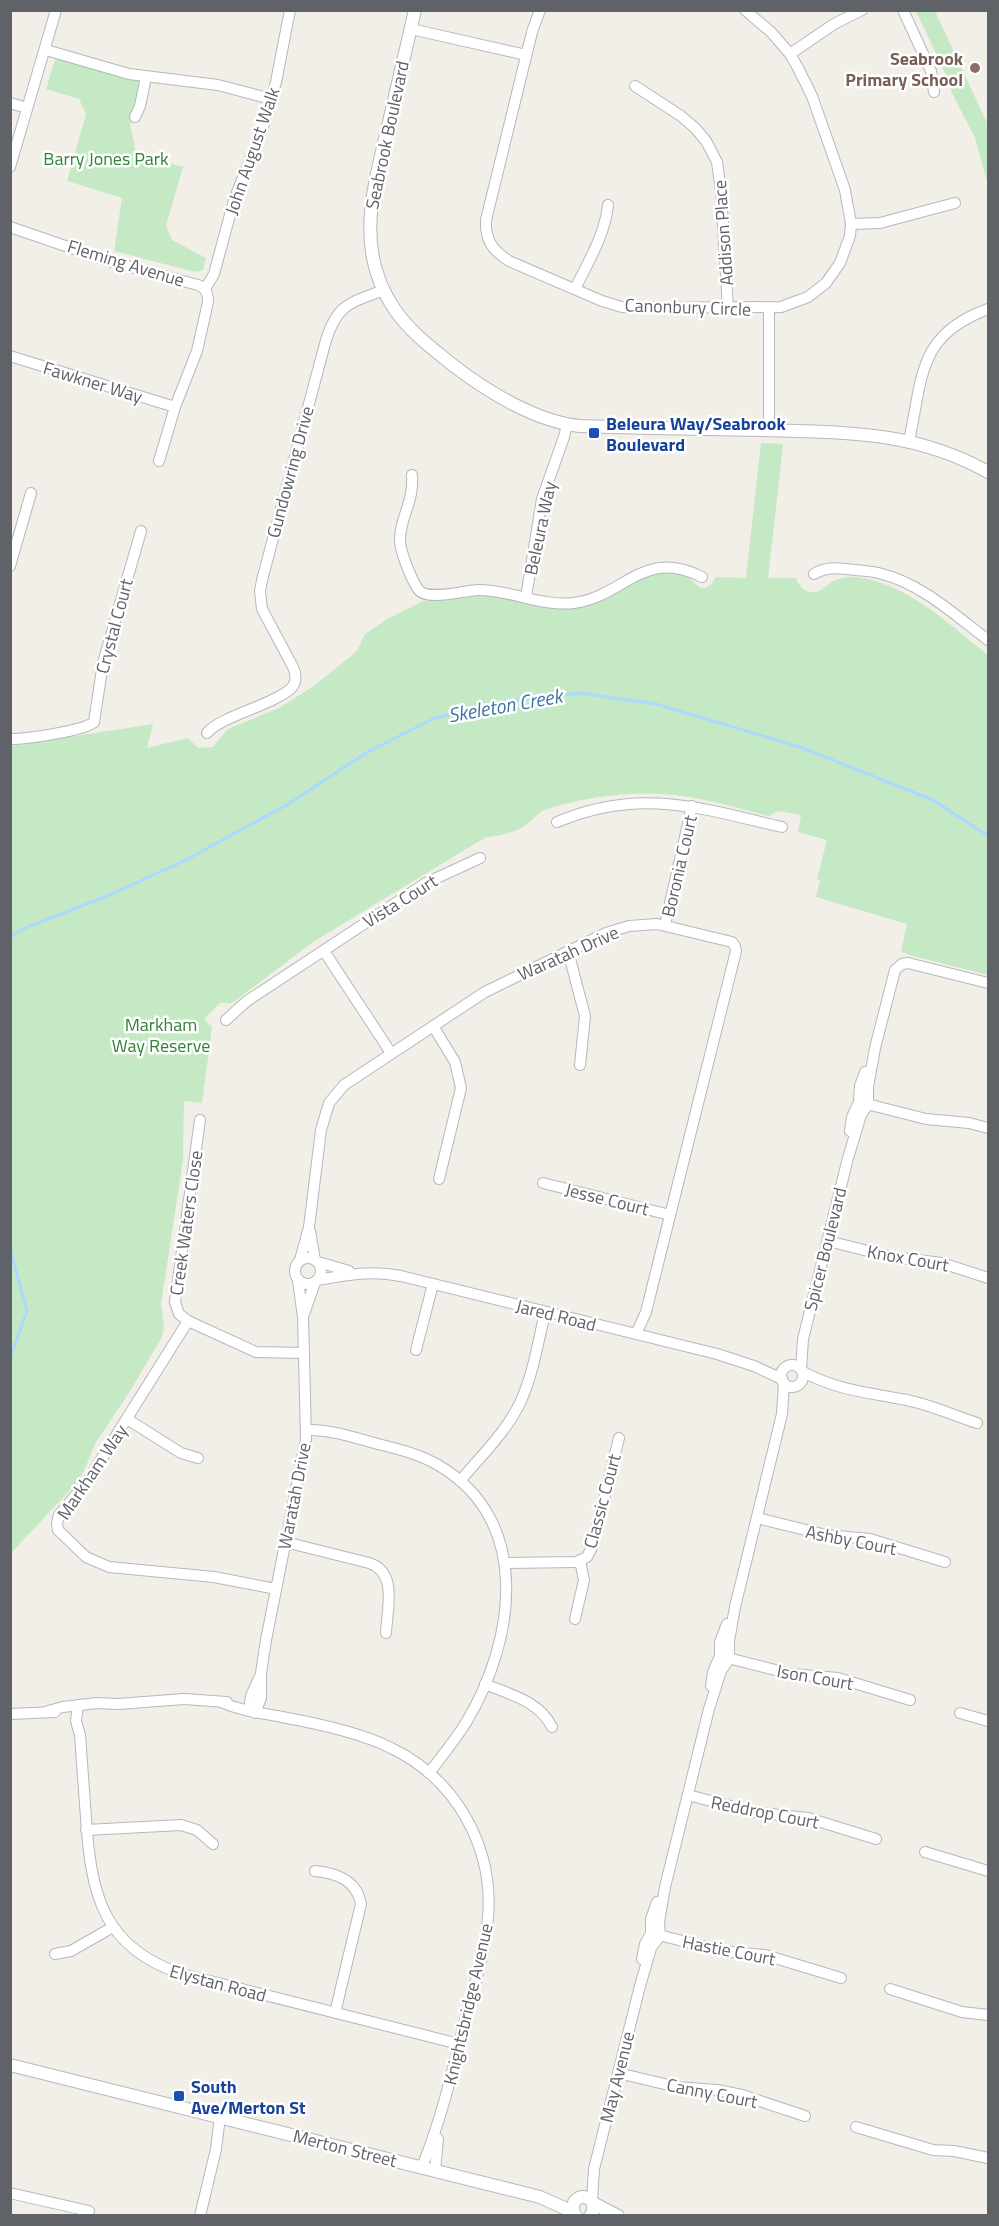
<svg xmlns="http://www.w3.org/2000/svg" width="999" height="2226" viewBox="0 0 999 2226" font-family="'Titillium Web',sans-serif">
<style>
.green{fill:#c5e8c5}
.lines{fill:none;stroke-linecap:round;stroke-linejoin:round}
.stream{stroke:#aadaff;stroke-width:3}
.minor-casing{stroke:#b5b8bc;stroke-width:12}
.tertiary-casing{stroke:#b5b8bc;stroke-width:14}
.minor{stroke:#fff;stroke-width:10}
.tertiary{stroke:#fff;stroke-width:12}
.education-dot{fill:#8d6e63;stroke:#fff;stroke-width:2}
.transit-dot{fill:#1a4fb4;stroke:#fff;stroke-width:2}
.labels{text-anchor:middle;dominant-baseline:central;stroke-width:5;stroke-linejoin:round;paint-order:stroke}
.education-label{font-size:18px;font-weight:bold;fill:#785e54;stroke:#fff;text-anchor:end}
.street-label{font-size:18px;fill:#5f6368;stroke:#fff}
.park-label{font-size:18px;fill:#348238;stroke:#fff}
.transit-label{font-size:18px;font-weight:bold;fill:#164399;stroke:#fff;text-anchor:start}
.water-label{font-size:20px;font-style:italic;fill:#4174aa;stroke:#fff}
</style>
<rect width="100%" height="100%" fill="#f1efe8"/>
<g class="green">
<path d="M916,11H935L988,125V185L975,138L952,93L948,79Z"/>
<path d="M56,57L140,82L137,106L130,125L136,153L183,167L166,226L172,240L206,258L203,270L195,272L114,251L122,198L67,181L86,114L79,99L46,89Z"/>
<path d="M761,443L783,444L768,578H796C799,589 810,596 821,590C827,587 829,582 836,580C844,577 854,576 863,578C911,587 951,626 988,655V975L909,955L901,951L907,924L816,897L820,880L817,879L827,840L798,832L801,815L778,811L769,816C734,807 698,796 661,794C624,792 583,798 547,809C537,812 531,823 521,828C511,833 498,836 486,837L313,942L232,1003H220L204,1019L212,1027L202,1103L184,1101L183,1160L161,1304L164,1327L162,1337L130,1391L95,1444L83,1473L74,1486L11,1553V746L153,724L147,748L188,738L198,748L213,747L228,729L279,708L314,686L357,651L365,634L389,618L423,601L471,595L496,596L558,608L646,575L665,572L684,574L699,587L705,588L711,585L716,577L746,578Z"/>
</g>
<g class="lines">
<g class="stream">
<path d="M10,936L25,928L105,897L184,861L290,803L366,753L435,718L500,702L579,693L656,704L800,747L933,800L988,836"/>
<path d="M10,1249L27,1311L10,1358"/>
</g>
<g class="minor-casing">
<g id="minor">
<path d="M540,10L532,32L486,220C485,240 492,250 509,261L602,301L622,307L638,308L781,307L808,297L826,283L840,263L850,236L851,224L845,190L812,96L798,68L790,54L771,32L745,10"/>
<path d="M903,10L931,71L934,92"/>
<path d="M411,29L526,55"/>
<path d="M46,50L129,74L218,85L271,99"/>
<path d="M790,54L834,24L862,10"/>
<path d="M635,86L681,116L695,128L706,141L717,162L721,191L728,309"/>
<path d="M10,103L27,108"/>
<path d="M135,117L140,106L146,77"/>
<path d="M10,167L56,10"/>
<path d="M851,224L880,223L955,203"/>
<path d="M10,227L112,262L198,285C206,288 208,293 208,302L197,351L175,407L159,461"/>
<path d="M205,289L214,274L234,200L264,124L276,82L290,10"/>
<path d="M575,289C588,262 605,235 608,205"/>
<path d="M10,356L175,407"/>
<path d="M769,431V309"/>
<path d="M909,441C923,377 917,335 988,309"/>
<path d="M412,475C414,502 401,515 400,538C399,549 411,579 418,589C426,602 465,590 479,590C511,590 542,607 574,603C625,596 644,547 702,577"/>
<path d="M10,566L31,493"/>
<path d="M814,574C827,566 840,568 855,570C864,571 873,571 882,574C922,584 956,616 988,640"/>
<path d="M526,597L542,499L564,437L567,425"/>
<path d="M207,733C218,719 259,708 278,697C283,694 290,691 293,686C297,680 296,674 293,667L262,609L260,591L262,580L326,340C338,303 350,303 384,290"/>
<path d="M10,739C26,739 84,731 94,722L103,663L141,531"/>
<path d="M557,822C640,787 699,808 782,827"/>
<path d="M665,925L692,806"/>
<path d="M324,951L391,1053"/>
<path d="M568,951L585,1016L580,1065"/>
<path d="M226,1020L247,1001L426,883L480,858"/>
<path d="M433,1026L455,1062L461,1088L439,1179"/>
<path d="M859,1102L926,1119L969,1123L988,1128"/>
<path d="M850,1131L852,1117L859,1102L860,1086L865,1072"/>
<path d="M543,1183L670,1215"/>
<path d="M310,1231L315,1260"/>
<path d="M828,1241L892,1257L942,1263L988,1278"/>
<circle cx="308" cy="1271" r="13"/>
<path d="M300,1260L309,1227L321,1130L329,1103L344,1085L485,992L606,933L629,926L657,924L732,942L735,946L736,951L646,1312L636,1334"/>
<path d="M318,1262L349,1271"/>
<path d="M318,1280C346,1275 371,1270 401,1276L717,1354L754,1366L782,1379"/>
<path d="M304,1314L315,1282"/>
<path d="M188,1321L179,1314L175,1302L200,1120"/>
<path d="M416,1350L433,1284"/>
<circle cx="792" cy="1376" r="11"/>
<path d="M801,1369L803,1339L848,1158L861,1115L868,1104V1087L875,1048L895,970L902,964L908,963L988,983"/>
<path d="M803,1372C838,1390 864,1392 901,1399C927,1403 952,1415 977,1423"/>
<path d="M127,1419L181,1453L198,1458"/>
<path d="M306,1430C332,1429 358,1439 382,1445C402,1450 421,1455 438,1465C533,1520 515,1640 467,1721C456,1739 442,1756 429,1773"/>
<path d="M460,1481C481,1456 506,1432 520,1403C533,1375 538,1342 545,1313"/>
<path d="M757,1518L826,1535L870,1539L945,1562"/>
<path d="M285,1542L369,1563C398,1572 387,1609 386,1633"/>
<path d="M506,1563L576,1562L587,1557L592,1547L619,1438"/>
<path d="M276,1589L214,1577L109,1567L86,1557L58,1530L57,1523L59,1515L87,1482L188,1321L256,1352L304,1353"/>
<path d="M575,1619L584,1580L580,1561"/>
<path d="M720,1656L791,1674L838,1678L910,1700"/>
<path d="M485,1684C511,1695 539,1701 552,1727"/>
<path d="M711,1686L713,1672L720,1656V1642L727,1624"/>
<path d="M221,1702C241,1711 261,1713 282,1717C315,1723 362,1733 391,1748C456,1779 494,1847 488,1918C485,1954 473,1990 464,2024C452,2073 441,2120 422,2167"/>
<path d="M78,1705L76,1721L80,1735C82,1762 84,1790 86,1818C91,1893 102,1948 182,1974L459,2044"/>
<path d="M48,1711L63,1707L97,1703L118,1704L184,1699L227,1702"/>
<path d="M249,1711L251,1696L259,1678"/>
<path d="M255,1713L261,1698V1673L266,1640L306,1439L303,1317L298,1281"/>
<path d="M960,1713L988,1721"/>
<path d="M10,1714L55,1712"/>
<path d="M688,1795L753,1812L808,1818L876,1839"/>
<path d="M86,1830L181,1825L197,1830L213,1844"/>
<path d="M925,1852L988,1871"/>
<path d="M315,1871C336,1873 357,1880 361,1904L335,2013"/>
<path d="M651,1933L722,1951L765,1955L841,1978"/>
<path d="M55,1954L71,1951L113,1927"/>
<path d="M642,1959L645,1944L651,1933V1919L657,1902"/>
<path d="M890,1989L962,2012L988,2015"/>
<path d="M618,2073L677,2087L717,2090L742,2095L805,2116"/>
<path d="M856,2127L933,2150L954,2151L988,2158"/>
<path d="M435,2170L438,2139"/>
<path d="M10,2193L89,2211"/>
<path d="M592,2201L594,2169L640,1986L651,1948L660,1936L659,1922L665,1887L709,1709L721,1671L729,1659V1641L735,1607L782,1414L784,1383"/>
<path d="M200,2216L216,2149L220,2117"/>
</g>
</g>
<g class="tertiary-casing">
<g id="tertiary">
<path d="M415,10C406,49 397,87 388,126C373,191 354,250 395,310C411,333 433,349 454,366C488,392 537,422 580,426C641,428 702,429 763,430C846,433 912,430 988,472"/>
<path d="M10,2065L540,2197L573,2212"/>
<path d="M593,2203L618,2216"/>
<path d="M576,2216C566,2202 583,2189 593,2203V2212L590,2216"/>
</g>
</g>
<use href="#minor" class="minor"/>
<use href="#tertiary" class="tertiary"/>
</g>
<circle class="education-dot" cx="975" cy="68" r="6"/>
<g class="transit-dot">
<rect x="588" y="427" width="12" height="12" rx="3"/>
<rect x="173" y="2090" width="12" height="12" rx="3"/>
</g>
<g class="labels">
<g class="education-label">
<text x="963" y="58">Seabrook<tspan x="963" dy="21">Primary School</tspan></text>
</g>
<g class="street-label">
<text transform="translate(387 135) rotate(-78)">Seabrook Boulevard</text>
<text transform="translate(252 151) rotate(-71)">John August Walk</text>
<text transform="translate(723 233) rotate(-94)">Addison Place</text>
<text transform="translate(126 263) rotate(17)">Fleming Avenue</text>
<text transform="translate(688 307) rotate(2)">Canonbury Circle</text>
<text transform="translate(93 382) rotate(17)">Fawkner Way</text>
<text transform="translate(290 472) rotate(-75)">Gundowring Drive</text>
<text transform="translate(540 528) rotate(-78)">Beleura Way</text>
<text transform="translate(114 626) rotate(-75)">Crystal Court</text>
<text transform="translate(679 866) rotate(-77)">Boronia Court</text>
<text transform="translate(400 901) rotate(-32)">Vista Court</text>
<text transform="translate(568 953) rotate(-24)">Waratah Drive</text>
<text transform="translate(607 1199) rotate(14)">Jesse Court</text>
<text transform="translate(186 1223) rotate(-82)">Creek Waters Close</text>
<text transform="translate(825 1249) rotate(-76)">Spicer Boulevard</text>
<text transform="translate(908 1258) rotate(10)">Knox Court</text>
<text transform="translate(556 1315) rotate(14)">Jared Road</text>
<text transform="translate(92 1472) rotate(-56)">Markham Way</text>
<text transform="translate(294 1496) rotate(-79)">Waratah Drive</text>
<text transform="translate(602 1501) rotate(-75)">Classic Court</text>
<text transform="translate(851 1540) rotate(11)">Ashby Court</text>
<text transform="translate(815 1677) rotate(10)">Ison Court</text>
<text transform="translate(765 1812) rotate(11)">Reddrop Court</text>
<text transform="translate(729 1950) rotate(11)">Hastie Court</text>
<text transform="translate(218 1983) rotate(15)">Elystan Road</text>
<text transform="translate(468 2004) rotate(-77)">Knightsbridge Avenue</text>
<text transform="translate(617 2077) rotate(-76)">May Avenue</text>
<text transform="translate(712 2093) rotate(11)">Canny Court</text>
<text transform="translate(345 2148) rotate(14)">Merton Street</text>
</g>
<g class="park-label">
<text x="106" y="158">Barry Jones Park</text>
<text x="161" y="1024">Markham<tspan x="161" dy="21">Way Reserve</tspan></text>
</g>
<g class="transit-label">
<text x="606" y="423">Beleura Way/Seabrook<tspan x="606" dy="21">Boulevard</tspan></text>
<text x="191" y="2086">South<tspan x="191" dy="21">Ave/Merton St</tspan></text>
</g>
<g class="water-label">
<text transform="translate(505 705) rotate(-10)">Skeleton Creek</text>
</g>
</g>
<rect width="999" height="2226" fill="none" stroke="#5f6368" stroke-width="24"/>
</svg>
